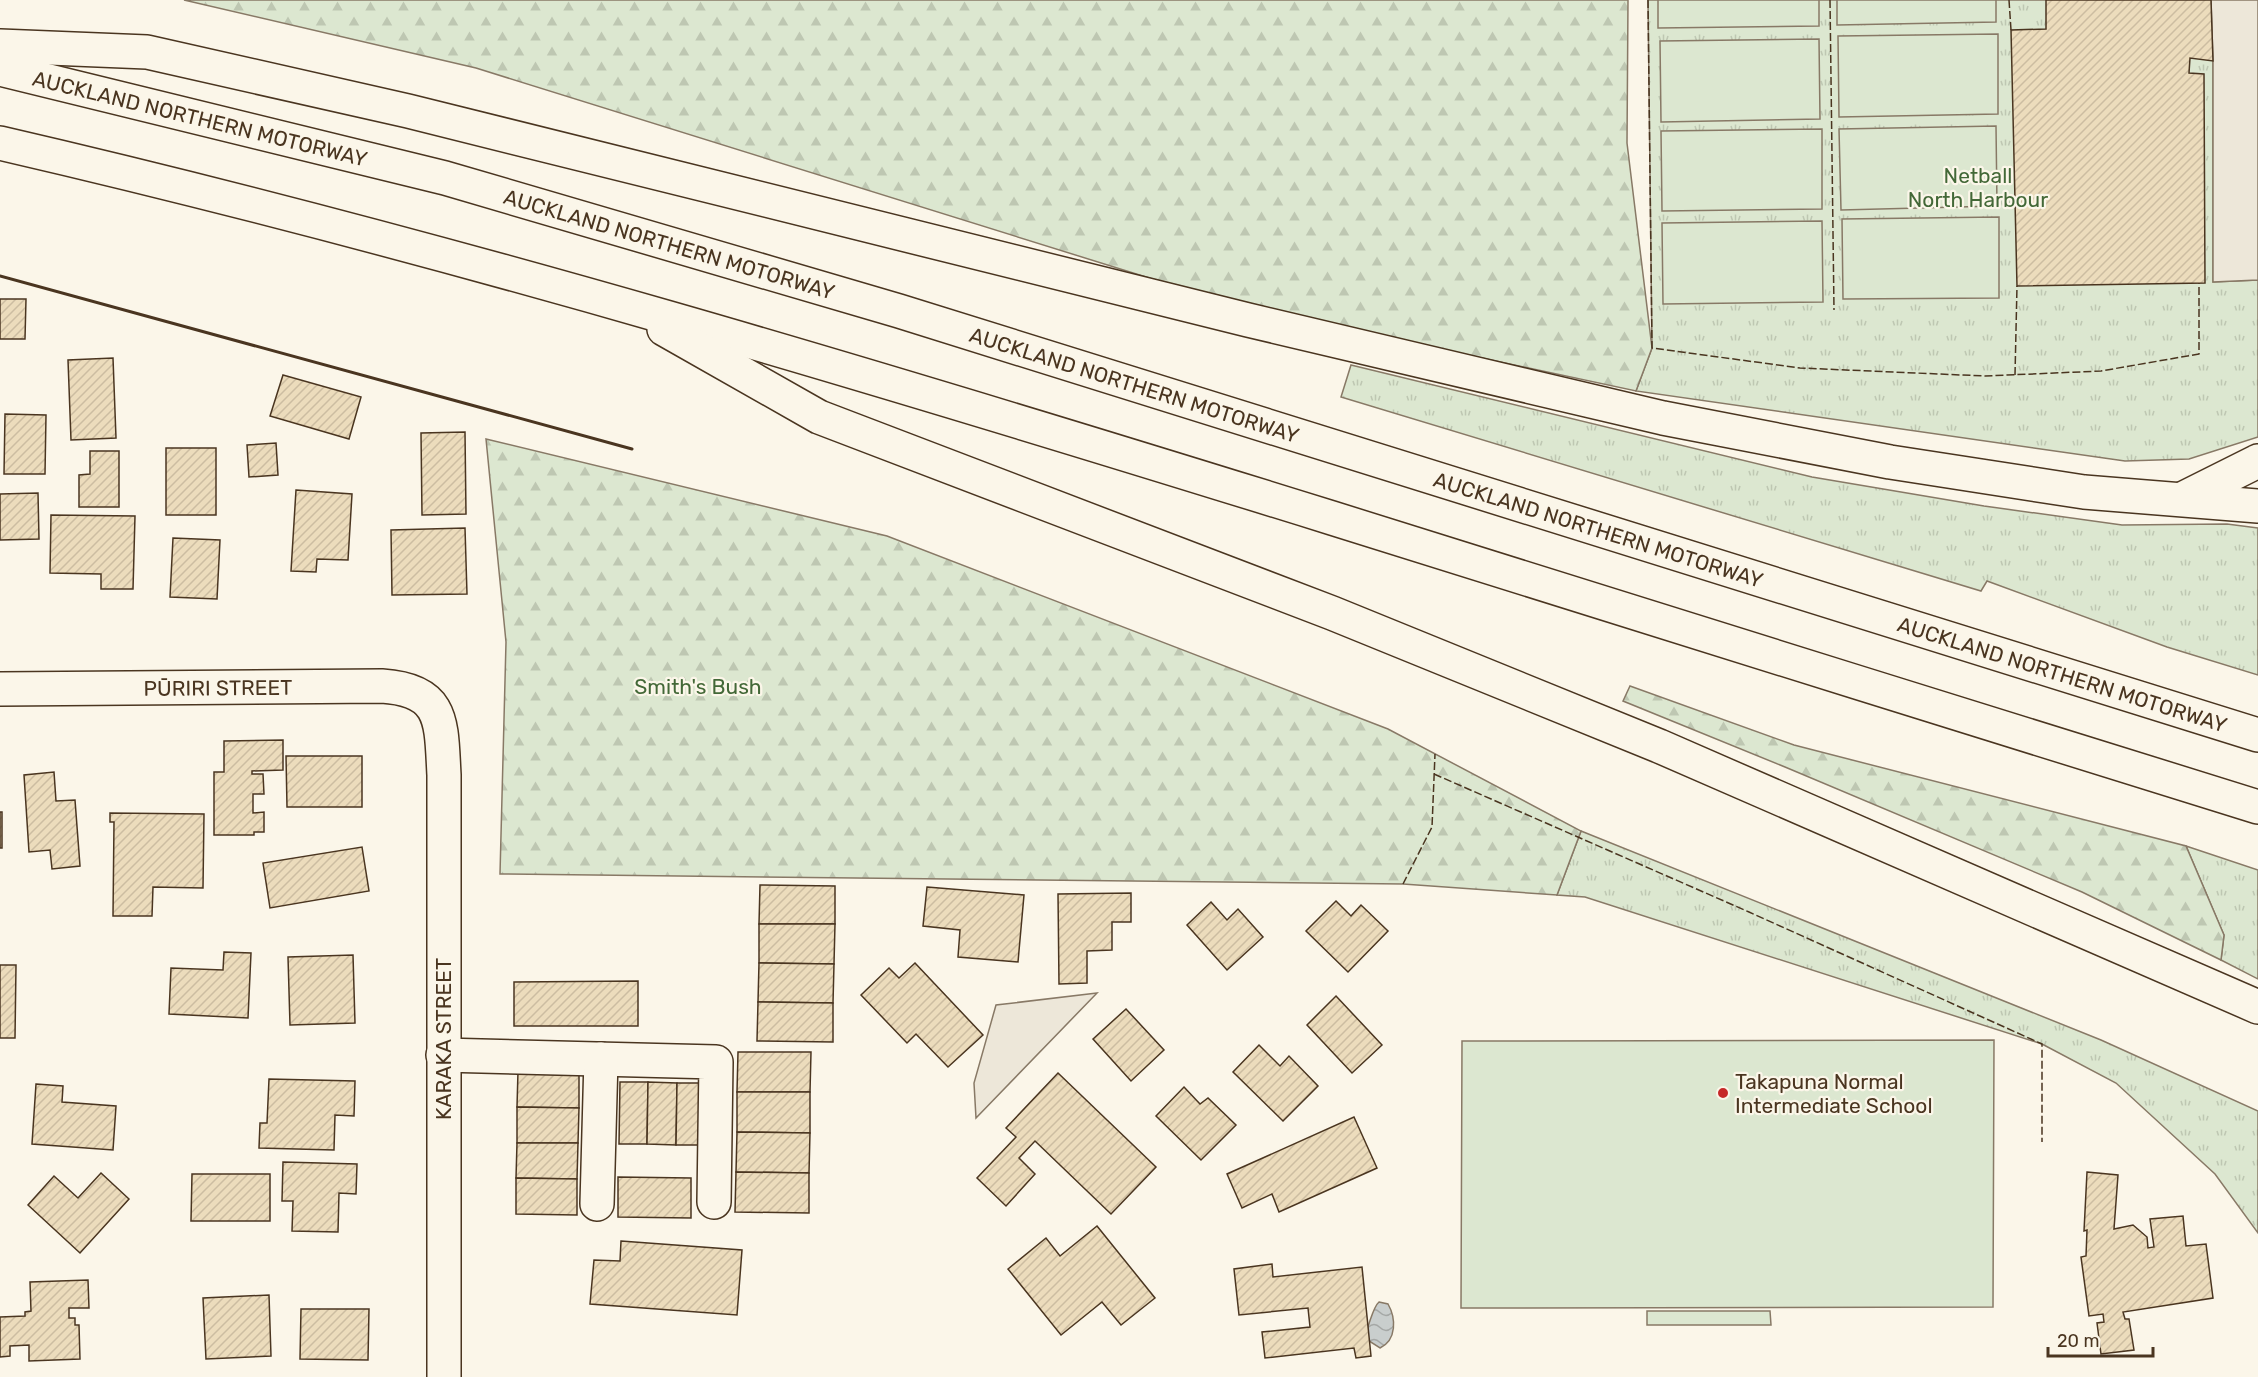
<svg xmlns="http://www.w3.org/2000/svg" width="2258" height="1377" viewBox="0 0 2258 1377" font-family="Rubik,sans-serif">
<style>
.grass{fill:url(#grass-tufts);stroke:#887966;stroke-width:1.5}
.forest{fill:url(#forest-firs);stroke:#887966;stroke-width:1.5}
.pitch{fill:#dce7d0;stroke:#887966;stroke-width:1.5}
.parking{fill:#ede7d9;stroke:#887966;stroke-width:1.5}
.water{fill:url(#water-waves);stroke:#887966;stroke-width:1.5}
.building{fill:url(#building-hatch);stroke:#4a3520;stroke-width:1.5}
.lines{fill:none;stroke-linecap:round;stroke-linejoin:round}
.minor-casing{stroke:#4a3520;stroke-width:36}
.highway-casing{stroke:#4a3520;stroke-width:36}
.minor{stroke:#fbf6e9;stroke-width:33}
.highway{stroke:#fbf6e9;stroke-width:33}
.fence{stroke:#4a3520;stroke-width:1.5;stroke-dasharray:8 3;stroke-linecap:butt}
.wall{stroke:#4a3520;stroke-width:3}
.poi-dot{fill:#c62828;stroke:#fbf6e9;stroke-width:2}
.labels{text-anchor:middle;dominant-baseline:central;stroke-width:4.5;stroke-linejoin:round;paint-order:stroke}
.street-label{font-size:21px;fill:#4a3520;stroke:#fbf6e9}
.park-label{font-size:21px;fill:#436837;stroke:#fbf6e9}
.poi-label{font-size:21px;fill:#4a3520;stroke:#fbf6e9;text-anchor:start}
</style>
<defs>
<pattern id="grass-tufts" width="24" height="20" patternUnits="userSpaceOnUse" patternTransform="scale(1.5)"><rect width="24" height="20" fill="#dce7d0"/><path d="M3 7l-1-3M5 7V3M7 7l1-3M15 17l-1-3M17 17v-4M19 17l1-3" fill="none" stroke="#bec7b2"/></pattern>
<pattern id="forest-firs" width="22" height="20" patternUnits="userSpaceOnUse" patternTransform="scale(1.5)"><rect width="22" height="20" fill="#dce7d0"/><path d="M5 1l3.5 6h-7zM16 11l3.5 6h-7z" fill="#bec7b2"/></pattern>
<pattern id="water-waves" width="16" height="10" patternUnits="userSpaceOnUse" patternTransform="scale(1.5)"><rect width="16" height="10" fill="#c9cecd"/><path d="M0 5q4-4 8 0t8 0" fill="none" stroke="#a5a8a6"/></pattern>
<pattern id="building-hatch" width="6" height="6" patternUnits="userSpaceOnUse" patternTransform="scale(1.5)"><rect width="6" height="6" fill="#ecdcbc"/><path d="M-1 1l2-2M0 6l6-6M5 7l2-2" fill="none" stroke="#ccbda1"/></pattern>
</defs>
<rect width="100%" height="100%" fill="#fbf6e9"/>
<g class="grass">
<path d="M1648,0H2211L2213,61V282L2258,280V437L2189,459L2125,461L1636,391L1652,348Z"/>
<path d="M1351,365L1812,477L1984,506L2122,525L2227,524L2258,528V675L2167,647L1987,581L1981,591L1341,397Z"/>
<path d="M1581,831L2101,1040L2258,1111V1233L2215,1174L2116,1083L2042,1044L1585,897L1557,895Z"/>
<path d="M2186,846L2258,870V979L2221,960L2224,935Z"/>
</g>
<g class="forest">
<path d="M184,0H1628L1627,143L1652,348L1636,391L1239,306L476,68Z"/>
<path d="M486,439L887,536L1388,729L1581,831L1557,895L1403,884L500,874L506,642Z"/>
<path d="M1630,686L1794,745L2186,846L2224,935L2221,960L2082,892L1785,767L1623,701Z"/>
</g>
<g class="pitch">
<path d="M1658,0H1819V26L1658,28Z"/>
<path d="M1837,0H1996V22L1837,25Z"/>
<path d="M1998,34V114L1839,117L1838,36Z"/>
<path d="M1819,39L1820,119L1661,122L1660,41Z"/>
<path d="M1996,126L1997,206L1841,210L1839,129Z"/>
<path d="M1822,129V209L1662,211L1661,131Z"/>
<path d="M1999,217V298L1843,299L1842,219Z"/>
<path d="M1822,221L1823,302L1663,304L1662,223Z"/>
<path d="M1994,1040L1993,1307L1461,1308L1462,1041Z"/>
<path d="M1647,1311H1770L1771,1325H1647Z"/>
</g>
<g class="parking">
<path d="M2211,0H2258V280L2213,282V61Z"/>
<path d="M1097,993L976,1118L974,1083L996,1005Z"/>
</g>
<path class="water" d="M1379,1302L1388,1304C1396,1318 1397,1340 1380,1348L1366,1339C1365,1333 1374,1306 1379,1302Z"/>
<g class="building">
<path d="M2046,0H2211L2213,61L2190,58L2189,73L2204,74L2205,283L2017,286L2011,30L2046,29Z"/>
<path d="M0,299H26L25,339H0Z"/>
<path d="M113,358L116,438L71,440L68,360Z"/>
<path d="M283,375L361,397L349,439L270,416Z"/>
<path d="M5,414L46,415L45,474H4Z"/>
<path d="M465,432L466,514L422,515L421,433Z"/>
<path d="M276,443L278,475L249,477L247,445Z"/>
<rect x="166" y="448" width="50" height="67"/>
<path d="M90,451H119V507H79V475L90,474Z"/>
<path d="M296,490L352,494L348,560L317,559L316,572L291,571Z"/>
<path d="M38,493L39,539L0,540V494Z"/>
<path d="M51,515L135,516L133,589H101V574L50,573Z"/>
<path d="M465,528L467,594L392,595L391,530Z"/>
<path d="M173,538L220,540L217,599L170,597Z"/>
<path d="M283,740V770L252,771V774H263L264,794H253V813L264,812V832H254V835H214V772H224V741Z"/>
<path d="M286,756H362V807H287Z"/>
<path d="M54,772L56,801L75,800L80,866L52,869L50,850L29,852L24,775Z"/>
<rect x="0" y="812" width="2" height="36"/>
<path d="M110,813L204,814L203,888L153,887L152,916H113L114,822H110Z"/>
<path d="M362,847L369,891L270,908L263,863Z"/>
<path d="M760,885L835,886V924H759Z"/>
<path d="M927,887L1024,895L1018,962L958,957L960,930L923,926Z"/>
<path d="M1131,893V922H1112V950L1087,951V983L1059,984L1058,894Z"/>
<path d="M1336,901L1351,916L1361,905L1388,931L1348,972L1306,931Z"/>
<path d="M1211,902L1227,920L1238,909L1263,937L1227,970L1187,925Z"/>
<path d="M759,924H835L834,964L759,963Z"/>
<path d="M224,952L251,953L248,1018L169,1014L171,968L223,970Z"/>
<path d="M353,955L355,1023L290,1025L288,957Z"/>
<path d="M759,963L834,964L833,1003L758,1002Z"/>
<path d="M915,963L983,1035L948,1067L916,1034L907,1043L861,995L889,968L899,978Z"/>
<path d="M0,965H16L15,1038H0Z"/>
<path d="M638,981V1026H514V982Z"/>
<path d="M1336,996L1382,1045L1352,1073L1307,1025Z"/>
<path d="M758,1002L833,1003V1042L757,1041Z"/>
<path d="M1126,1009L1164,1050L1131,1081L1093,1039Z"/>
<path d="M1259,1045L1280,1066L1289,1056L1318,1086L1283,1121L1233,1072Z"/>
<path d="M738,1052H811L810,1092H737Z"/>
<path d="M518,1071L579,1072V1108L517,1107Z"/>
<path d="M1058,1073L1156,1167L1111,1214L1035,1141L1019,1158L1035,1174L1006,1206L977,1178L1016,1137L1006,1128Z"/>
<path d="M269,1079L355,1081L354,1116L335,1115L334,1150L259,1148L260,1123H267Z"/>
<path d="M620,1082H648L647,1144H619Z"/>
<path d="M648,1082L677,1083L676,1145L647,1144Z"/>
<path d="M677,1083H705V1145H676Z"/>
<path d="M36,1084L63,1086L62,1102L116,1106L113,1150L32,1144Z"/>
<path d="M1184,1087L1200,1104L1208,1098L1236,1125L1201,1160L1156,1116Z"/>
<path d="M737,1092H810V1133L737,1132Z"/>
<path d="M517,1107L579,1108L578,1143H517Z"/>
<path d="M1354,1117L1377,1168L1279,1212L1272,1194L1242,1208L1227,1174Z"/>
<path d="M737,1132L810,1133L809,1173L736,1172Z"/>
<path d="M517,1143H578L577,1179L516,1178Z"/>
<path d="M283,1162L357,1164L356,1194L339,1193L338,1232L292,1231L293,1201H282Z"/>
<path d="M736,1172L809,1173V1213L735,1212Z"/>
<path d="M2087,1172L2118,1175L2114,1229L2133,1225L2147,1237L2148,1248L2154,1247L2150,1219L2183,1216L2186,1246L2206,1244L2213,1298L2123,1312L2125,1319H2129L2134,1350L2101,1354L2097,1323L2104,1322L2103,1314L2089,1316L2081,1257L2086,1256L2087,1230L2084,1231Z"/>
<path d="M101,1173L129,1199L80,1253L28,1205L54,1176L78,1198Z"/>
<path d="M192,1174H270V1221H191Z"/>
<path d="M618,1177L691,1178V1218L618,1217Z"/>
<path d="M516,1178L577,1179V1215L516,1214Z"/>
<path d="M1097,1226L1155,1298L1121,1325L1102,1302L1061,1335L1008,1269L1046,1238L1060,1256Z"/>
<path d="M621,1241L742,1250L737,1315L590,1304L594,1260L620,1261Z"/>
<path d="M1272,1264L1273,1277L1362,1267L1371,1356L1356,1358L1354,1348L1265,1358L1262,1332L1310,1327L1308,1308L1239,1315L1234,1269Z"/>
<path d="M88,1280L89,1308H69V1318H75V1325H79L80,1359L29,1361V1345L10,1346V1356L0,1357V1317L25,1316V1312L31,1311L30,1282Z"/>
<path d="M269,1295L271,1356L206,1359L203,1298Z"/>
<path d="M301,1309H369L368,1360L300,1359Z"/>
</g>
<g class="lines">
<g class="minor-casing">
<g id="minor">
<path id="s1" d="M0,689L382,686C445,690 441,723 444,775V1377"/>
<path d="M443,1055L716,1062L714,1202"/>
<path d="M597,1204L601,1059"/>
</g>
</g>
<g class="highway-casing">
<g id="highway">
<path d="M0,46L147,52L408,111L1248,320L1663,418L1890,462L2084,492L2258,506"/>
<path id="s2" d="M0,69L445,178L899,311L2258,735"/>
<path d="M0,143C450,247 891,381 1332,518C1641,615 1949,711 2258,807"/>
<path d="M664,329L819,417L1332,613L1659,746L2258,1007"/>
<path d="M2184,498L2258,461"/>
</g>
</g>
<use href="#minor" class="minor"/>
<use href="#highway" class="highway"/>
<g class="fence">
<path d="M1648,0L1652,348L1800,368L1985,376L2101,371L2199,354V283"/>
<path d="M1830,0L1834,310"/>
<path d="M2009,0L2011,30"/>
<path d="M2015,375L2017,286"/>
<path d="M1434,774L1749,912L2042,1044V1142"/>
<path d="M1403,884L1432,827L1435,754"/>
</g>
<path class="wall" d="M0,276L632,449"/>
</g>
<circle class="poi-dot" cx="1723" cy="1093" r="6"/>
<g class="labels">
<g class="street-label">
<text stroke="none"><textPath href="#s2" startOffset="206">AUCKLAND NORTHERN MOTORWAY</textPath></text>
<text stroke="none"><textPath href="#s2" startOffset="692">AUCKLAND NORTHERN MOTORWAY</textPath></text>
<text stroke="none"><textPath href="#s2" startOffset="1178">AUCKLAND NORTHERN MOTORWAY</textPath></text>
<text stroke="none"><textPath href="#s2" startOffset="1664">AUCKLAND NORTHERN MOTORWAY</textPath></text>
<text stroke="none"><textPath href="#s2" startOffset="2150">AUCKLAND NORTHERN MOTORWAY</textPath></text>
<text stroke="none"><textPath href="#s1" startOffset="218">PŪRIRI STREET</textPath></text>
<text transform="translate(443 1039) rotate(-90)">KARAKA STREET</text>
</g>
<g class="park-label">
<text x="1978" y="175">Netball<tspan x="1978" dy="24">North Harbour</tspan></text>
<text x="698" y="686">Smith's Bush</text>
</g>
<g class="poi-label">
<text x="1735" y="1081">Takapuna Normal<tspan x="1735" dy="24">Intermediate School</tspan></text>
</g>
</g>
<path d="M2048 1347v9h105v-9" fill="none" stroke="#4a3520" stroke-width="3"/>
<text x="2057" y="1347" font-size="18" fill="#4a3520" stroke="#fbf6e9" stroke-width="4.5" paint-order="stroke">20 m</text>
</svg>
